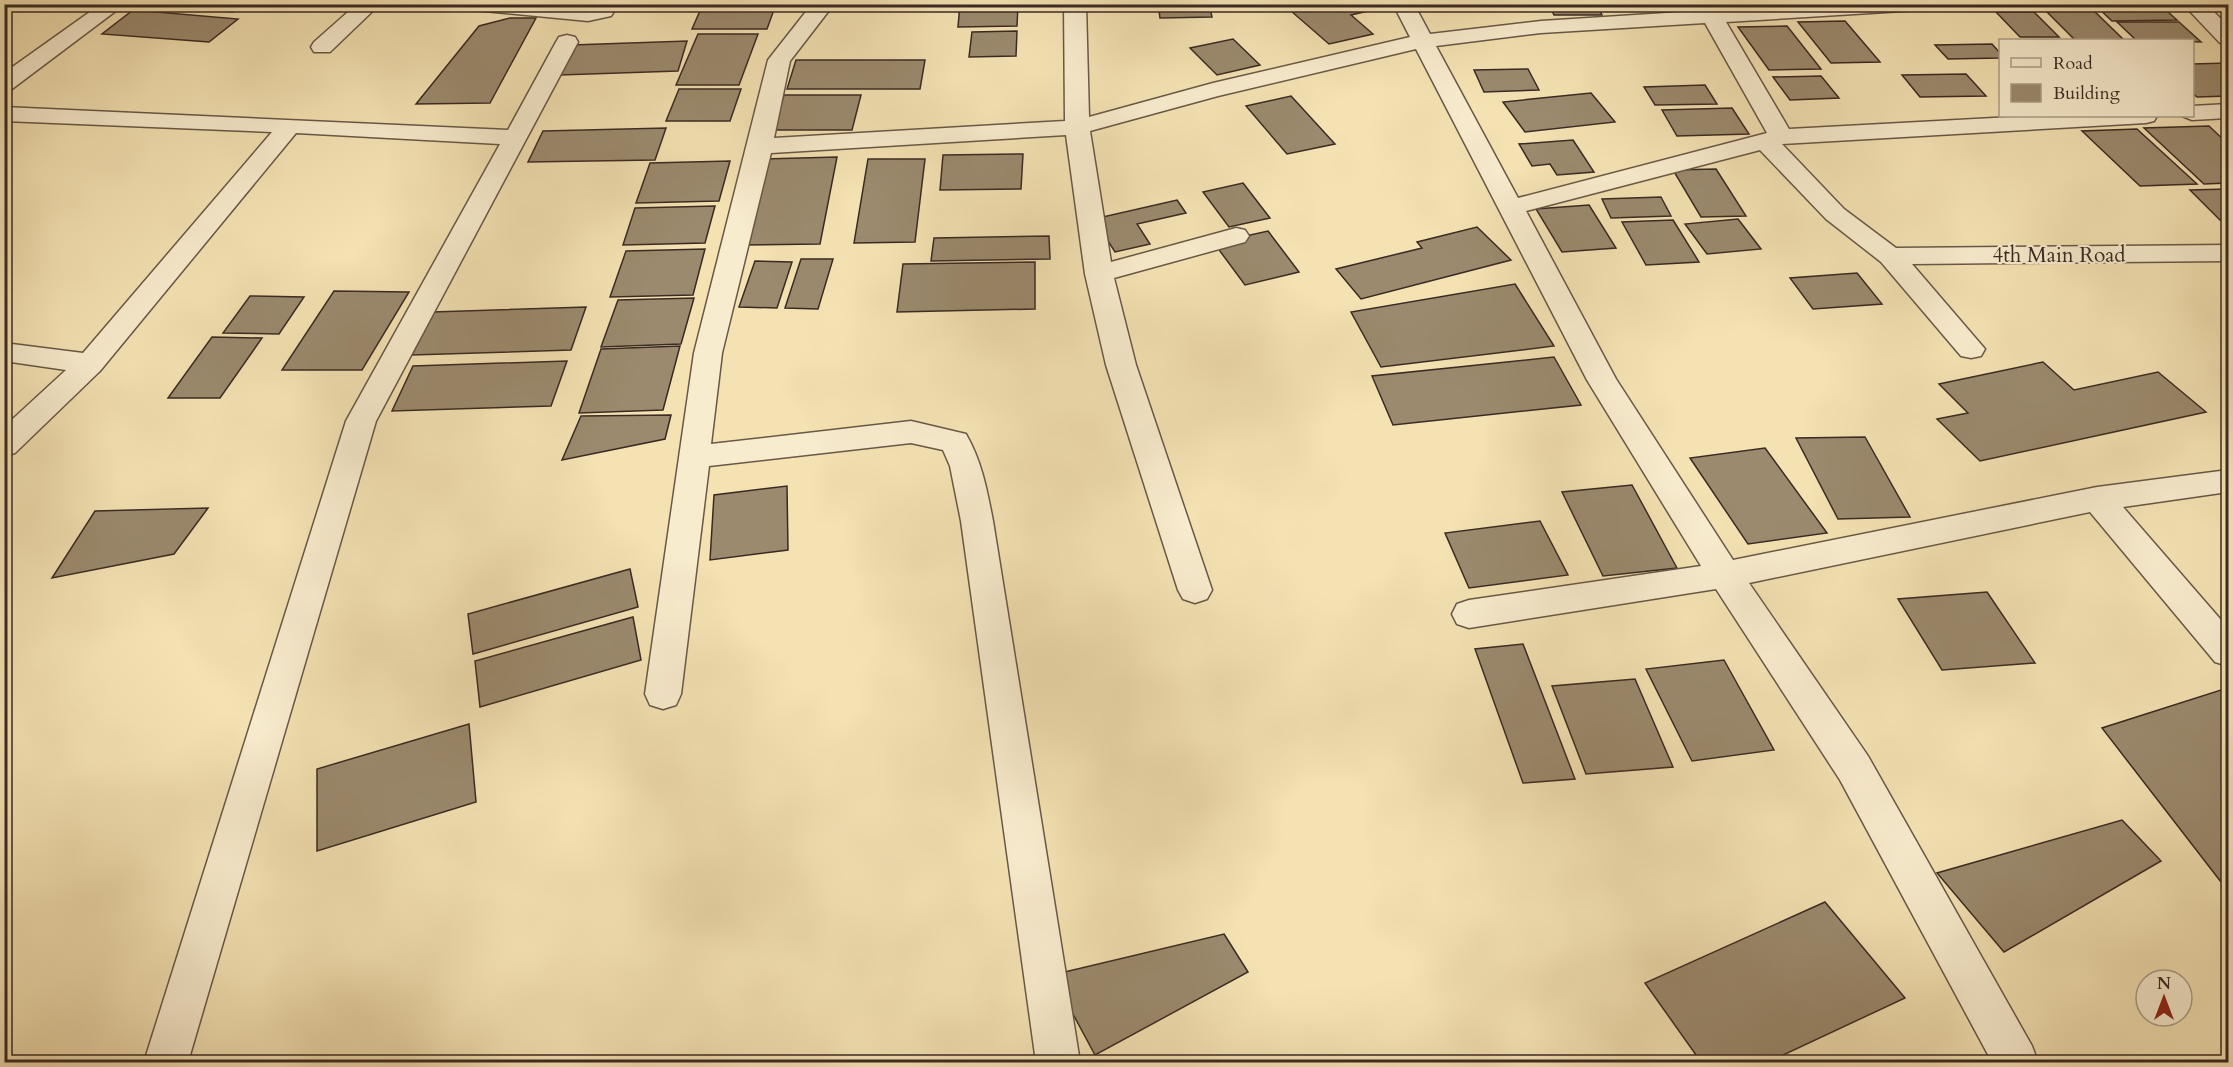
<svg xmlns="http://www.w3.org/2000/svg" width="2233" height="1067" viewBox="0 0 2233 1067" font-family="Cardo,serif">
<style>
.building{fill:#9b8a6e;stroke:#3a2a23;stroke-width:1.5}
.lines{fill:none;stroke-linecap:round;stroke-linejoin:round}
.minor-casing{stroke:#685847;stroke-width:3}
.minor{fill:#f8ecce;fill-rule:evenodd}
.labels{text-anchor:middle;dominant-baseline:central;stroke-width:4.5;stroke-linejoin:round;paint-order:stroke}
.street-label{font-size:21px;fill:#3a2a23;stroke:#f8ecce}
</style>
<rect width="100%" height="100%" fill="#f4e2b3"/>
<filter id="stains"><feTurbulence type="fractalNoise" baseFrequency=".00333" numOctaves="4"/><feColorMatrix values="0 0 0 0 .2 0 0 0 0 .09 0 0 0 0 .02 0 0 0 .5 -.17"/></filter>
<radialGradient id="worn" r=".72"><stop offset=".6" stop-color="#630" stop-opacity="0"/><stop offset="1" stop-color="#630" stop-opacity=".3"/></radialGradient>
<g class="building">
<path d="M197,4H243L233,12L192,8Z"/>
<path d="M703,4H776L767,29H692Z"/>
<path d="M960,4H1018L1017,26L958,27Z"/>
<path d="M1158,4H1209L1212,17L1160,18Z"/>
<path d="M1320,4H1360L1368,11L1351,15L1373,34L1329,44L1291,11Z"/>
<path d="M1549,4H1597L1602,15H1554Z"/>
<path d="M1624,4H1678L1681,9H1627Z"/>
<path d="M2094,4H2159L2177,20L2112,21Z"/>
<path d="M2044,9H2092L2124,40H2075Z"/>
<path d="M133,10L238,19L209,42L102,34Z"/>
<path d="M1996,12H2034L2059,37H2020Z"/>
<path d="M510,18H536L490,103L416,104L479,26Z"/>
<path d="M1845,21L1880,62L1831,63L1798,22Z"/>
<path d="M2117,22H2179L2201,42L2136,40Z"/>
<path d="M1787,26L1821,69L1769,70L1738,27Z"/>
<path d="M1017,31L1016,56L969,57L972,32Z"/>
<path d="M698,34H758L739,85H676Z"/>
<path d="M1233,39L1260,65L1217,75L1190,48Z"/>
<path d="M687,41L678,71L560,75L572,45Z"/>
<path d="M1992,44L2000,53V58L1948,59L1935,45Z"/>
<path d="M796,60H925L920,89H787Z"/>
<path d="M2228,63V96L2197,97L2192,93V64Z"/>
<path d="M1528,69L1539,90L1484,92L1474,70Z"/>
<path d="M1966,74L1986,96L1920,97L1902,75Z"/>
<path d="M1821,76L1839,98L1790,100L1773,77Z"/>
<path d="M1705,85L1717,104L1655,105L1644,87Z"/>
<path d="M679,89H741L730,121H666Z"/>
<path d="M1591,93L1615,122L1525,132L1503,102Z"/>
<path d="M784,95H861L852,130H773Z"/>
<path d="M1291,96L1335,144L1287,154L1246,106Z"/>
<path d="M1732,108L1749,134L1677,136L1662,110Z"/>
<path d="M2209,126L2228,144V183L2204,184L2144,128Z"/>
<path d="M666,128L655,160L528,162L543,131Z"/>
<path d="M2137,129L2197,184L2140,186L2082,131Z"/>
<path d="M1573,140L1594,172L1557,175L1550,164L1532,166L1519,144Z"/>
<path d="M1023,154L1021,189L940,190L943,155Z"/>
<path d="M837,157L820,244L740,245L763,159Z"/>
<path d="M868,159H925L915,242L854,243Z"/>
<path d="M730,161L719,201L636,203L650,163Z"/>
<path d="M1716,169L1746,216L1701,217L1673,170Z"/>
<path d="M1243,183L1270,218L1229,227L1203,192Z"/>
<path d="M2228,189V228L2190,190Z"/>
<path d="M1661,197L1671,216L1611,218L1602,199Z"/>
<path d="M1177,200L1186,213L1137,224L1150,244L1115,252L1094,219Z"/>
<path d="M1589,205L1616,248L1562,252L1536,209Z"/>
<path d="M715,206L705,243L623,245L635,208Z"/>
<path d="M1738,219L1761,249L1707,254L1685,224Z"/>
<path d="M1673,220L1699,262L1646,265L1622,222Z"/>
<path d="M1477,227L1511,260L1361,299L1336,269L1422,248L1417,242Z"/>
<path d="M1268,231L1299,272L1245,285L1214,243Z"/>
<path d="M1049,236L1050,259L931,261L934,238Z"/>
<path d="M705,249L693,295L610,297L626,251Z"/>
<path d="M801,259H833L818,309L785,308Z"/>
<path d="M755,261L792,262L777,308L739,307Z"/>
<path d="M1035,262V309L897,312L903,264Z"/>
<path d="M1857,273L1882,304L1813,309L1790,278Z"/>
<path d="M1515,284L1554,346L1381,367L1351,312Z"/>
<path d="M334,291L409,292L362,370H282Z"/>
<path d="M250,296L304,297L279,334L223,333Z"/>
<path d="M694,298L681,344L601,347L618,300Z"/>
<path d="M586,307L571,350L412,355L432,312Z"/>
<path d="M212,337L262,338L220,398H168Z"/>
<path d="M680,346L663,410L579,413L601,349Z"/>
<path d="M1554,357L1581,405L1393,425L1372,376Z"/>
<path d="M567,361L551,406L392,411L413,366Z"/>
<path d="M2043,362L2074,390L2158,372L2206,412L1980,461L1937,419L1968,413L1939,384Z"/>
<path d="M671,415L665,439L562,460L581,416Z"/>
<path d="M1865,437L1910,517L1838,519L1796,438Z"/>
<path d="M1765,448L1827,533L1748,544L1690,458Z"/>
<path d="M1632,485L1677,568L1603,576L1562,492Z"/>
<path d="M787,486L788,550L710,560L714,495Z"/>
<path d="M208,508L174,554L52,578L95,511Z"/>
<path d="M1540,521L1568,575L1469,588L1445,533Z"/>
<path d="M630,569L638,607L473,654L468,614Z"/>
<path d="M1987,592L2035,663L1942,670L1898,599Z"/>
<path d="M633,617L641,660L480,707L475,661Z"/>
<path d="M1523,644L1575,779L1523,783L1475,649Z"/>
<path d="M1724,660L1774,750L1692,761L1646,669Z"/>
<path d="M1635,679L1673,767L1586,774L1552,686Z"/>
<path d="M2224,689L2228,694V891L2102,728Z"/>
<path d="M469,724L476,802L317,851V769Z"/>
<path d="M2122,820L2161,861L2004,952L1937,873Z"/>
<path d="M1825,902L1905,998L1768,1062H1701L1645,983Z"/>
<path d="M1224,934L1248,972L1095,1055L1052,975Z"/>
</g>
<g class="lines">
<g class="minor-casing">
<g id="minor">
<path d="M101,4H125L12,89L4,91V73Z"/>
<path d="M357,4H380L330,52H314L311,47L314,42Z"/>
<path d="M464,4H545L588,9L597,4H619L611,16L588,21L474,10Z"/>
<path d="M812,4H834L790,61L774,138L1065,121L1064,4H1086L1089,117L1213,83L1410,37L1393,4H1414L1430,34L1541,21L1698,11L1695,4H1716L1719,10L1806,4H1929L1919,10L1726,22L1789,129L2031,116H2157L2154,121L2146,123L1782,144L1844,209L1896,248L2228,245V261L1912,264L1985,349L1981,356L1971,358L1961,356L1881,262L1826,219L1760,150L1526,211L1616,379L1733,560L2097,487L2228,470V492L2123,507L2228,628V666L2215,662L2090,512L1749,583L1868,756L2032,1046L2038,1062H1992L1840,780L1716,589L1469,628L1457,624L1452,614L1457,604L1469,600L1701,566L1587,380L1416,49L1218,96L1090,131L1111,262L1236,228L1245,230L1249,236L1245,242L1114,278L1136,365L1212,590L1207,599L1195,603L1183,599L1178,590L1106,365L1085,274L1066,135L771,153L722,353L711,444L911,421L966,434C982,462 987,490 993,521L1080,1062H1036L961,521L950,466L943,450L911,443L709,466L681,694L676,705L663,709L650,705L645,694L694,353L768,60ZM1705,23L1767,133L1518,198L1436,46L1541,33Z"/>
<path d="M2183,4H2206L2228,26V44L2220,43Z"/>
<path d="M567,35L575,37L578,42L376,421L188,1062H144L346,421L500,144L296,133L100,371L15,453L4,456V427L66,370L4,361V343L83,353L272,132L4,121V107L508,130L556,42L559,37Z"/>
<path d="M2228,104V118L2192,120L2182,116H2192V106Z"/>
</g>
</g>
<use href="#minor" class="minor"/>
</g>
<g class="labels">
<g class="street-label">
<text x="2059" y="255">4th Main Road</text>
</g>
</g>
<rect width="2233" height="1067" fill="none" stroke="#f4e2b3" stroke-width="24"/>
<rect x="6" y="6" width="2221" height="1055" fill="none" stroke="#3a2a23" stroke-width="3"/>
<rect x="12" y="12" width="2209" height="1043" fill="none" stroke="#3a2a23" stroke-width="1.5"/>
<rect x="1999" y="39" width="195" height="78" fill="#f8ecce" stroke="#ac9e8a" stroke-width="1.5"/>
<rect x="2011" y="58" width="30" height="9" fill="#f8ecce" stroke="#ac9e8a" stroke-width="1.5"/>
<text x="2053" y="69" font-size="18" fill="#3a2a23">Road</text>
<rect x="2011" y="84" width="30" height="18" fill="#9b8a6e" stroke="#ac9e8a" stroke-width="1.5"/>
<text x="2053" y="99" font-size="18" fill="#3a2a23">Building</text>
<g transform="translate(2164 998)"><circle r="28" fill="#f8ecce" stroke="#ac9e8a" stroke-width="1.5"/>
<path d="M0-4.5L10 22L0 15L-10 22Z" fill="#8f2418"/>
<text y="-9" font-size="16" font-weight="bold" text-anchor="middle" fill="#3a2a23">N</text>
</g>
<rect width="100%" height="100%" filter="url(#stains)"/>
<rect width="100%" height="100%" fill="url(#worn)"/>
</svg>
